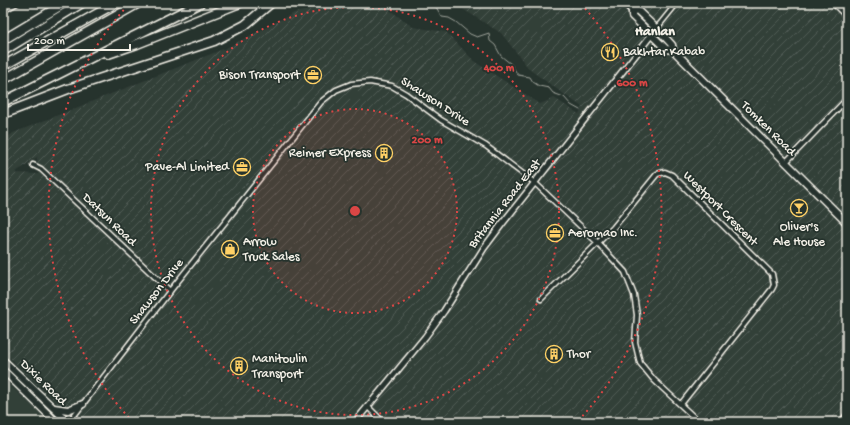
<svg xmlns="http://www.w3.org/2000/svg" width="850" height="425" viewBox="0 0 850 425" font-family="'Gochi Hand',sans-serif">
<style>
.built{fill:#333f39}
.industrial{fill:url(#industrial-furrows);fill-rule:evenodd}
.lines{fill:none;stroke-linecap:round;stroke-linejoin:round}
.stream{stroke:#9fa39b;stroke-width:1}
.minor-casing{stroke:#f4f1e8;stroke-width:7}
.tertiary-casing{stroke:#f4f1e8;stroke-width:8}
.secondary-casing{stroke:#f4f1e8;stroke-width:9}
.motorway-casing{stroke:#f4f1e8;stroke-width:11}
.minor{stroke:#26332d;stroke-width:4}
.tertiary{stroke:#26332d;stroke-width:5}
.secondary{stroke:#26332d;stroke-width:6}
.motorway{stroke:#26332d;stroke-width:8}
.ring{fill:none;stroke:#da4645;stroke-width:2;stroke-dasharray:2 4}
.labels{text-anchor:middle;dominant-baseline:central;stroke-width:3.5;stroke-linejoin:round;paint-order:stroke}
.poi-label{font-size:13px;fill:#f4f1e8;stroke:#26332d;text-anchor:start}
.street-label{font-size:13px;fill:#f4f1e8;stroke:#26332d}
.neighbourhood-label{font-size:14px;font-weight:bold;fill:#f4f1e8;stroke:#26332d}
.centre{fill:#da4645;stroke:#26332d;stroke-width:2}
.ring-label{font-size:12px;text-anchor:middle;font-weight:bold;fill:#da4645;stroke:#26332d;stroke-width:3.5;stroke-linejoin:round;paint-order:stroke}
</style>
<defs>
<pattern id="industrial-furrows" width="10" height="10" patternUnits="userSpaceOnUse"><rect width="10" height="10" fill="#333f39"/><path d="M-1 1l2-2M0 10L10 0M9 11l2-2" fill="none" stroke="#515b56"/></pattern>
</defs>
<rect width="100%" height="100%" fill="#26332d"/>
<filter id="ink" filterUnits="userSpaceOnUse"><feTurbulence type="fractalNoise" baseFrequency=".025" numOctaves="2"/><feDisplacementMap in="SourceGraphic" scale="8" xChannelSelector="R" yChannelSelector="G"/><feConvolveMatrix kernelMatrix="1 2 1 2 8 2 1 2 1" color-interpolation-filters="sRGB"/></filter>
<g filter="url(#ink)">
<path class="built" d="M3,379L37,410L49,422H3Z"/>
<path class="industrial" d="M343,3H380L413,27L446,32L475,62L540,104L554,98L579,114L582,107L530,70L501,33L453,3H847V422H77L3,352V214L7,209L5,207L3,209V141L13,133L226,48L294,13ZM37,157L38,174L16,173V172Z"/>
<g class="lines">
<path class="stream" d="M429,3L431,6L436,7L442,17L449,18L456,22L470,34L477,37L489,33L490,41L495,45L501,56L511,64L518,75L530,77L533,82L539,86L549,88L553,93L564,97L571,105L580,110"/>
<g class="minor-casing">
<g id="minor">
<path d="M833,3L847,17"/>
<path d="M3,11L17,3"/>
<path d="M656,29L677,3"/>
<path d="M786,162L847,99"/>
<path d="M33,165L41,169L170,291"/>
<path d="M541,299L613,228L657,174L665,172L672,175L772,274L774,285L772,289L681,404"/>
<path d="M368,407L383,422"/>
<path d="M69,422L170,291L321,102L336,90L351,84L370,82L392,86L406,94L441,120L486,146L535,183L597,242L625,272L634,295L637,315L635,342L640,363L654,380L699,422"/>
</g>
</g>
<g class="tertiary-casing">
<g id="tertiary">
<path d="M355,422L425,337L444,311L484,248L502,224L656,29"/>
<path d="M842,422L847,415"/>
</g>
</g>
<g class="secondary-casing">
<g id="secondary">
<path d="M625,3L632,10L638,11L663,35L672,45L673,50"/>
<path d="M632,10V16L666,49L673,50L847,223"/>
<path d="M3,360L68,422"/>
<path d="M3,370L56,422"/>
<path d="M54,408L68,410L83,404"/>
</g>
</g>
<g class="motorway-casing">
<g id="motorway">
<path d="M3,40L65,3"/>
<path d="M3,51L82,3"/>
<path d="M108,54L137,44L240,3"/>
<path d="M3,66L116,3"/>
<path d="M3,80L139,3"/>
<path d="M3,102L200,3"/>
<path d="M3,114L68,89L214,41L245,25L271,3"/>
</g>
</g>
<use href="#minor" class="minor"/>
<use href="#tertiary" class="tertiary"/>
<use href="#secondary" class="secondary"/>
<use href="#motorway" class="motorway"/>
</g>
</g>
<circle cx="355" cy="211" r="102" fill="#da4645" fill-opacity=".12"/>
<g class="ring">
<circle cx="355" cy="211" r="102"/>
<circle cx="355" cy="211" r="204"/>
<path d="M133 422A306 306 0 0 1 129 4M581 4A306 306 0 0 1 577 422"/>
</g>
<defs>
<g id="restaurant-ring" transform="scale(0.9)"><circle r="9.5" fill="#26332d" stroke="#ffd166" stroke-width="1.5"/><path d="M-5-6h1v4h1v-4h1v4h1v-4h1v5L-1.5 .5V6h-2V.5L-5-1ZM5-6V6H3V1.5H1.5Q1.5-4 5-6Z" fill="#ffd166"/></g>
<g id="office-ring" transform="scale(0.9)"><circle r="9.5" fill="#26332d" stroke="#ffd166" stroke-width="1.5"/><path d="M-6-3h4V-5.5h4V-3h4V5H-6ZM-1-4.5V-3h2v-1.5ZM-6 0V1H6V0Z" fill="#ffd166"/></g>
<g id="building-ring" transform="scale(0.9)"><circle r="9.5" fill="#26332d" stroke="#ffd166" stroke-width="1.5"/><path d="M-4-6H4V6H1V3H-1V6H-4ZM-2.5-4.3h1.7v1.8h-1.7ZM.8-4.3h1.7v1.8H.8ZM-2.5-1h1.7V.8h-1.7ZM.8-1h1.7V.8H.8Z" fill="#ffd166"/></g>
<g id="bar-ring" transform="scale(0.9)"><circle r="9.5" fill="#26332d" stroke="#ffd166" stroke-width="1.5"/><path d="M-6-5H6L.8 .8V4.5H3.5V6h-7V4.5H-.8V.8Z" fill="#ffd166"/></g>
<g id="shop-ring" transform="scale(0.9)"><circle r="9.5" fill="#26332d" stroke="#ffd166" stroke-width="1.5"/><path d="M-5-2.5h2.3a2.7 3.5 0 0 1 5.4 0H5L5.5 6h-11ZM-1.5-2.5h3a1.5 2.3 0 0 0-3 0Z" fill="#ffd166"/></g>
</defs>
<g fill-rule="evenodd">
<use href="#restaurant-ring" x="610" y="52"/>
<use href="#office-ring" x="313" y="75"/>
<use href="#building-ring" x="384" y="153"/>
<use href="#office-ring" x="242" y="167"/>
<use href="#bar-ring" x="799" y="208"/>
<use href="#office-ring" x="555" y="233"/>
<use href="#shop-ring" x="230" y="249"/>
<use href="#building-ring" x="554" y="354"/>
<use href="#building-ring" x="239" y="366"/>
</g>
<g class="labels">
<g class="poi-label">
<text x="623" y="52">Bakhtar Kabab</text>
<text x="300" y="75" text-anchor="end">Bison Transport</text>
<text x="371" y="153" text-anchor="end">Reimer Express</text>
<text x="229" y="167" text-anchor="end">Pave-Al Limited</text>
<text x="799" y="227" text-anchor="middle">Oliver's<tspan x="799" dy="15">Ale House</tspan></text>
<text x="568" y="233">Aeromao Inc.</text>
<text x="243" y="242">Arrow<tspan x="243" dy="15">Truck Sales</tspan></text>
<text x="567" y="354">Thor</text>
<text x="252" y="359">Manitoulin<tspan x="252" dy="15">Transport</tspan></text>
</g>
<g class="street-label">
<text transform="translate(435 102) rotate(33)">Shawson Drive</text>
<text transform="translate(768 129) rotate(45)">Tomken Road</text>
<text transform="translate(505 204) rotate(-52)">Britannia Road East</text>
<text transform="translate(720 209) rotate(45)">Westport Crescent</text>
<text transform="translate(109 220) rotate(44)">Datsun Road</text>
<text transform="translate(157 292) rotate(-52)">Shawson Drive</text>
<text transform="translate(43 383) rotate(44)">Dixie Road</text>
</g>
<g class="neighbourhood-label">
<text x="655" y="32">Hanlan</text>
</g>
</g>
<circle cx="355" cy="211" r="6" class="centre"/>
<g class="ring-label">
<text x="499" y="71">400 m</text>
<text x="632" y="86">600 m</text>
<text x="427" y="143">200 m</text>
</g>
<rect width="850" height="425" fill="none" stroke="#26332d" stroke-width="16"/>
<rect x="8" y="8" width="834" height="409" fill="none" stroke="#f4f1e8" stroke-width="1.5" filter="url(#ink)"/>
<path d="M28 44v6h102v-6" fill="none" stroke="#f4f1e8" stroke-width="2"/>
<text x="34" y="44" font-size="12" fill="#f4f1e8" stroke="#26332d" stroke-width="3" paint-order="stroke">200 m</text>
</svg>
